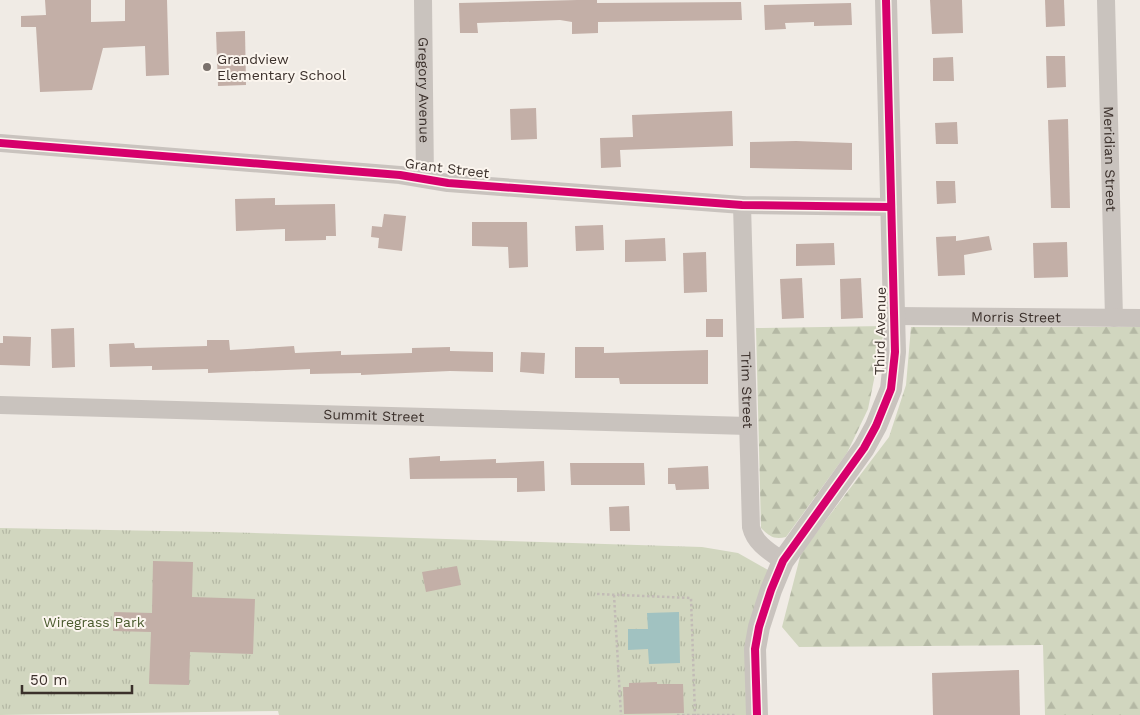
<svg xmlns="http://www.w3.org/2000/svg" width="1140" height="715" viewBox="0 0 1140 715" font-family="'Work Sans',sans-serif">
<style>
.grass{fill:url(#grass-tufts)}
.forest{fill:url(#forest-firs)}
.water{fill:#a1c2c1}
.building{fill:#c3afa7}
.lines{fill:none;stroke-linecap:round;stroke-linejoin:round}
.path{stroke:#c2bbb6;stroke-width:2.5;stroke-dasharray:2.5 2.5;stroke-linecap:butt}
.minor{stroke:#c9c3be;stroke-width:18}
.tertiary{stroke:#c9c3be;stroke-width:22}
.cycleway-casing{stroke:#fbf5ee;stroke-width:11}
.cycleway{stroke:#d6006c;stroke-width:8}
.poi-dot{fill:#7a716c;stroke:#fbf5ee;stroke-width:2}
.labels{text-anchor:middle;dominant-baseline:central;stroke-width:4;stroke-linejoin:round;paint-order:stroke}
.poi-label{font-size:14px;fill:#3b302b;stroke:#fbf5ee;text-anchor:start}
.street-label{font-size:14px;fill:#3b302b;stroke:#fbf5ee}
.park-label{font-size:14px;fill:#4a5a2e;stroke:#fbf5ee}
</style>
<defs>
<pattern id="grass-tufts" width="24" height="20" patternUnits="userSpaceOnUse" patternTransform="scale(1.25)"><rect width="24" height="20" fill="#d1d6bf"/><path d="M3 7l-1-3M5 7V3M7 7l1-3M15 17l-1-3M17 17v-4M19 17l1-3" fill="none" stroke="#b4b8a4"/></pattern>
<pattern id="forest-firs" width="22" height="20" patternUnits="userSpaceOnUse" patternTransform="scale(1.25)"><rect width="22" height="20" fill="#d1d6bf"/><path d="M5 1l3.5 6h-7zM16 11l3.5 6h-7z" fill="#b4b8a4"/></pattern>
</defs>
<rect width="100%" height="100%" fill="#f0ebe5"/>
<path class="grass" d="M0,528L220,532L702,547L738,553L768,570L746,715H279L278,711L0,715Z"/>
<g class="forest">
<path d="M885,326L868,409L847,453L786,537C774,540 769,536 761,528L756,328Z"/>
<path d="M911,327H1140V715H1045L1043,645L799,647L782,627L801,553L889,437L906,385Z"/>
</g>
<path class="water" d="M679,612L680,663L649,664L648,649L628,650V629H648L647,613Z"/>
<g class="building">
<path d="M45,0H91V22L125,21V0H167L169,75L146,76L145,46L103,48L92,90L40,92L36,27H21V16L46,15Z"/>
<path d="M577,0H597V3L741,2L742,20L598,22V33L572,34V22L560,20L477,23L478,33H460L459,3Z"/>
<path d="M930,0H962L963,33L932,34Z"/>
<path d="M1045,0H1064L1065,26L1046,27Z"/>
<path d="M851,3L852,25L814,26V22L785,23L786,29L765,30L764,5Z"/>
<path d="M245,31L246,85L218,86L216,32Z"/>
<path d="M1046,56H1065L1066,87L1047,88Z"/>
<path d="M953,57L954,81H933V58Z"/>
<path d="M536,108L537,139L511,140L510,109Z"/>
<path d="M732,111L733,146L620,150L621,167L601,168L600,138L633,137L632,115Z"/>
<path d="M1068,119L1070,208H1051L1048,120Z"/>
<path d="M957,122L958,144H936L935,123Z"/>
<path d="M796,141L852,143V170L750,168V142Z"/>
<path d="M936,181H955L956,203L937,204Z"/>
<path d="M275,198V205L335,204L336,236H326V240L285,241V229L236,231L235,199Z"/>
<path d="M384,214L406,216L402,251L378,248L379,238L371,237L372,226L382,227Z"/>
<path d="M472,222H527L528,267L509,268L508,247L472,246Z"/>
<path d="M603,225L604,250L576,251L575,226Z"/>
<path d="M956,236V241L989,236L992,250L964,255L965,275L938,276L936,237Z"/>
<path d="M665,238L666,261L625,262V240Z"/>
<path d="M1067,242L1068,277L1034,278L1033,243Z"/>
<path d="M834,243L835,265L796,266V244Z"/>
<path d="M706,252L707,292L684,293L683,253Z"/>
<path d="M802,278L804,318L782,319L780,279Z"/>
<path d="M861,278L863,318L841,319L840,279Z"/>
<rect x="706" y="319" width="17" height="18"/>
<path d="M74,328L75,367L52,368L51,329Z"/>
<path d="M3,336L31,337L30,366L0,365V343H3Z"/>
<path d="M207,340H229L230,350L294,346L295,353L341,351V355L412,353V348L450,347V351L493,352V372L450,371L361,375V373L310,374V369L208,373V369L152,370V366L110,367L109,344L134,343L135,348L207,346Z"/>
<path d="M575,347H604V353L708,350V384H620L619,378H575Z"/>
<path d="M521,352L545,353L544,374L520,372Z"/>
<path d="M440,456V461L496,459V463L544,461L545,491L517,492V478L410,479L409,458Z"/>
<path d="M570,463H644L645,485H571Z"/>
<path d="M708,466L709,489L676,490L675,484H668V468Z"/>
<path d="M629,506L630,531H610L609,507Z"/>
<path d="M153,561L193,562L192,597L255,599L253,654L190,652L189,685L149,684L151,632L113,631L114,612L152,613Z"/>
<path d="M457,566L461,585L426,592L422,572Z"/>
<path d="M1019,670L1020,715H933L932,673Z"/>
<path d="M657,682V684H683L684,713L624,714L623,687H629V683Z"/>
</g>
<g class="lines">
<g class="path">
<path d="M597,594L691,598L695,715"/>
<path d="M614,595L621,715"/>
<path d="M677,715H737"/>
</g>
<g class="minor">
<path id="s1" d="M423,0L425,179"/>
<path id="s2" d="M1106,0L1114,318"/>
<path d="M0,143L400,175L448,183L742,205L891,207"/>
<path id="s3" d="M742,205L751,527C755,544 770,552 783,561"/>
<path id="s4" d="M894,316L1140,318"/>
<path id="s5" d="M0,405L748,426"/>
</g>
<path class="tertiary" d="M757,715L755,649L759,627L771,590L783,561L864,448L876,426L891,389L895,352L886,0"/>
<g class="cycleway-casing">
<g id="cycleway">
<path d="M0,143L400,175L448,183L742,205L891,207"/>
<path d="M757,715L755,649L759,627L771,590L783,561L864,448L876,426L891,389L895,352L886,0"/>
</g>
</g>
<use href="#cycleway" class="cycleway"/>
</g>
<circle class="poi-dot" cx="207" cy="67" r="5"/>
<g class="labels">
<g class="poi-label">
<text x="217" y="59">Grandview<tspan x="217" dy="16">Elementary School</tspan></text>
</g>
<g class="street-label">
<text stroke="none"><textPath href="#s1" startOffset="90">Gregory Avenue</textPath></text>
<text stroke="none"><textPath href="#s2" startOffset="159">Meridian Street</textPath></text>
<text transform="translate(447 168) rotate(7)">Grant Street</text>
<text stroke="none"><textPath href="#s4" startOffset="122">Morris Street</textPath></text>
<text transform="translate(880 331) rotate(-89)">Third Avenue</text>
<text stroke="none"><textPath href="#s3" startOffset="185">Trim Street</textPath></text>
<text stroke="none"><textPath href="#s5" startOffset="374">Summit Street</textPath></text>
</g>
<g class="park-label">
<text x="94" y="622">Wiregrass Park</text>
</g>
</g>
<path d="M22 685v8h110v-8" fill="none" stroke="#3b302b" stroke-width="2.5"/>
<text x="30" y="685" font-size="15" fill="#3b302b" stroke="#fbf5ee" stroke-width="4" paint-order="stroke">50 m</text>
</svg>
